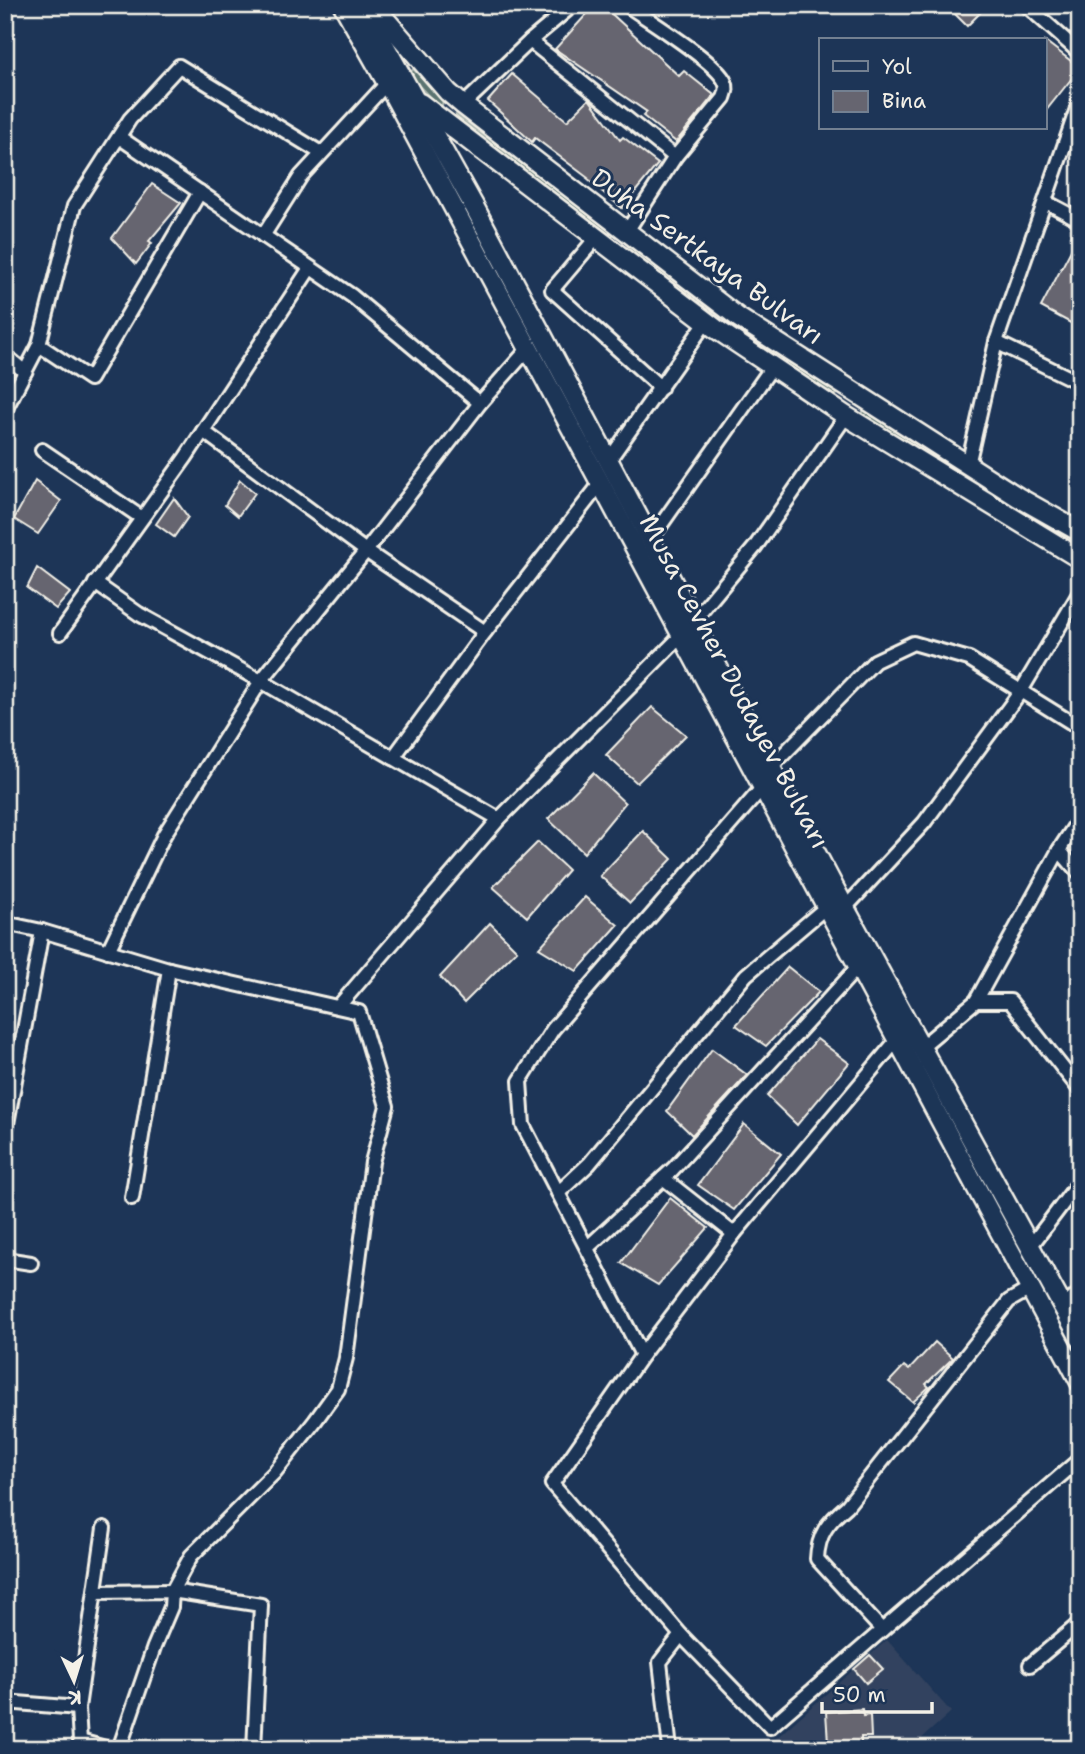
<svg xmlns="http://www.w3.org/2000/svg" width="1085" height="1754" viewBox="0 0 1085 1754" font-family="'Shantell Sans',sans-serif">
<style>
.built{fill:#33435e}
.green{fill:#5a7370;stroke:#a7b2ac;stroke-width:2}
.building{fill:#666570;stroke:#f4f1e8;stroke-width:2}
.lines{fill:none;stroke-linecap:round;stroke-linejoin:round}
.street-casing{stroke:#f4f1e8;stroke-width:18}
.secondary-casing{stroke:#f4f1e8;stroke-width:23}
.street{stroke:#1d3557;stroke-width:12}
.secondary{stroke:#1d3557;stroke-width:18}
.labels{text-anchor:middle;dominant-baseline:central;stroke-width:6;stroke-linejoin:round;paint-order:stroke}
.street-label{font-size:26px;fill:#f4f1e8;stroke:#1d3557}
</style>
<rect width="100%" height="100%" fill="#1d3557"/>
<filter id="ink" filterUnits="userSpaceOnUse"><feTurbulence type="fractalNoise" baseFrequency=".0143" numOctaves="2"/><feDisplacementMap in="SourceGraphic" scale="14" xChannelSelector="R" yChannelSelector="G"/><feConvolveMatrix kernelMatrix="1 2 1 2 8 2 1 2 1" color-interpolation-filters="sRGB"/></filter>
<g filter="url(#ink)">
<path class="built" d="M887,1640L951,1712L910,1749H764Z"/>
<g class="green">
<path d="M413,69L443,99L442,106L437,105L409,75Z"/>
<path d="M456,115L614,233L612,236L454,118Z"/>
<path d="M630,245L725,319L838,392L836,396L725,324L627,248Z"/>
<path d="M864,410L1014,506L1080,543V547L1012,509L862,414Z"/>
<path d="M921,1065L1080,1358V1367L919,1067Z"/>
</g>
<g class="building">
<path d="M595,5H602L679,76L684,71L714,95L676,142L643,116L647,112L555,49Z"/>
<path d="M946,5H988L967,26Z"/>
<path d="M1045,41L1080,68L1045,112Z"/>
<path d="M512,74L567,121L589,99L620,140L623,137L658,164L622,208L587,179L588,178L535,138L532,142L488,101Z"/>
<path d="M152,184L181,203L149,241L152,243L136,264L112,238Z"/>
<path d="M1080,233V328L1041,307Z"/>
<path d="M240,480L255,493L238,516L225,505Z"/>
<path d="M35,481L61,501L38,534L14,519Z"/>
<path d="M174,498L188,517L174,537L156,524Z"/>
<path d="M37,568L70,593L56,609L27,588Z"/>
<path d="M652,707L686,735L637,783L606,755Z"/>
<path d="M593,773L625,803L584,853L548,819Z"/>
<path d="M643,831L672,859L630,903L600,876Z"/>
<path d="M538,842L568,870L527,917L493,887Z"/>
<path d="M585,897L618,925L577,971L539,948Z"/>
<path d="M490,923L517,950L464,1003L440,977Z"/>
<path d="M788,967L819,992L766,1046L736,1025Z"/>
<path d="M817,1039L849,1063L797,1125L767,1096Z"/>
<path d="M712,1049L747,1075L692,1135L667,1111Z"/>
<path d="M744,1124L781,1154L734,1210L698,1185Z"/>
<path d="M670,1198L708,1228L658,1285L621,1263Z"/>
<path d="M935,1342L953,1358L926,1384L929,1387L913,1402L889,1382L904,1366L909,1370Z"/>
<path d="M870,1655L883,1669L866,1683L854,1669Z"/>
<path d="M862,1709L863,1716L870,1715L871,1737H861V1745L852,1746V1749H836V1742H828L826,1712Z"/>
</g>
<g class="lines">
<g class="street-casing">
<g id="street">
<path d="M627,5C648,20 717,62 725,82C728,88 726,92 724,98L675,157L627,231"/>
<path d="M1026,5L1080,53"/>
<path d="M530,41L675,157"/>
<path d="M463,105L530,41L573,5"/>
<path d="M119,137L352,296L480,403"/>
<path d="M1046,202L1080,220"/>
<path d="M263,236L301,176L387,83"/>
<path d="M597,237L552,290L661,388"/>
<path d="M996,342L1080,383"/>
<path d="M39,345L90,379L200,192"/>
<path d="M5,355L25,372"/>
<path d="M5,410L39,345L74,206L130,119L179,66L321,153"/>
<path d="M203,431L366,551L485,632"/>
<path d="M42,450L142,518"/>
<path d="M609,460L706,322"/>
<path d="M968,465L996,342L1080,100"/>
<path d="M651,539L772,367"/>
<path d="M95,583L139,614L261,681L499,819"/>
<path d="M60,633L186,457L310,268"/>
<path d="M393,758L485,632L600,484"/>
<path d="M771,767L875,661L913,643L969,659L1080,728"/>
<path d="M1059,850L1080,874"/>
<path d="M845,908L924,823L1021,691L1080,592"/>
<path d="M5,923L42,931L169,969L359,1012L387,1106L372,1162L346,1358L338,1389L315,1421L274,1473L191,1556L172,1591L171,1607L154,1647L119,1749"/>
<path d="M108,951L164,835L261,681L366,551L480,403L528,349"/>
<path d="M976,1001H1010L1080,1090"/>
<path d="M338,1007L499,819L681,636L755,547L846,416"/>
<path d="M896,1041L734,1234L642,1355L552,1484L681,1635L770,1727L1080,1459"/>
<path d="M921,1047L976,1001L1059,850L1080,818"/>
<path d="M5,1135L42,931"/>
<path d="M663,1178L734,1234"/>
<path d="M558,1193L589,1164L746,975L825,908"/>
<path d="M132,1198L169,969"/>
<path d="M1030,1247L1080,1181"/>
<path d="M587,1248L673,1169L857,968"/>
<path d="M5,1259L31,1263"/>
<path d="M1063,1308L1080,1292"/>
<path d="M642,1355L523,1125L520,1081L553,1029L762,788"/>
<path d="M95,1592L172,1591L261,1605L254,1749"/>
<path d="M882,1630L817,1559C818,1534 828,1522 847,1506L1009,1301L1030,1289"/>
<path d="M1030,1665L1080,1623"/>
<path d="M5,1702L78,1708L80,1741L109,1749"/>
<path d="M78,1708L104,1528"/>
<path d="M670,1749L660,1662L681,1635"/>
</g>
</g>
<g class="secondary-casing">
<g id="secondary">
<path d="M343,5L387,83L1080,1382"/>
<path d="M362,5L474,206L845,908L1080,1338"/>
<path d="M373,5L448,92L463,105L739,318L1018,497L1080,532"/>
<path d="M420,103L716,329L846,416L1080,559"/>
</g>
</g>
<use href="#street" class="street"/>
<use href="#secondary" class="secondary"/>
</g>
</g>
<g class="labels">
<g class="street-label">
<text transform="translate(708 256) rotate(36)">Duha Sertkaya Bulvarı</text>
<text transform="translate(735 681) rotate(62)">Musa Cevher Dudayev Bulvarı</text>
</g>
</g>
<rect width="1085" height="1754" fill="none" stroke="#1d3557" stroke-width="28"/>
<rect x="14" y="14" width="1057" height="1726" fill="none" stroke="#f4f1e8" stroke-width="2.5" filter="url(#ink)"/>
<rect x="819" y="38" width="228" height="91" fill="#1d3557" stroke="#738091" stroke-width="2"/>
<rect x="833" y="61" width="35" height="10" fill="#1d3557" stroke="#738091" stroke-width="2"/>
<text x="882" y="74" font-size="21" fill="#f4f1e8">Yol</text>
<rect x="833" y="91" width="35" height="21" fill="#666570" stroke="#738091" stroke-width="2"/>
<text x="882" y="108" font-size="21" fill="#f4f1e8">Bina</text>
<g transform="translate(74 1681) rotate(176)" stroke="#1d3557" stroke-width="5" paint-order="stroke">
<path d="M0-5L12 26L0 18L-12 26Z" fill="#f4f1e8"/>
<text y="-10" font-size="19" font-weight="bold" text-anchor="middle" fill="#f4f1e8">K</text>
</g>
<path d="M822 1702v10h110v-10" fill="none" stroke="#f4f1e8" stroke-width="3.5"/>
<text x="833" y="1702" font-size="21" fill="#f4f1e8" stroke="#1d3557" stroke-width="5" paint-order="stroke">50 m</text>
</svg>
